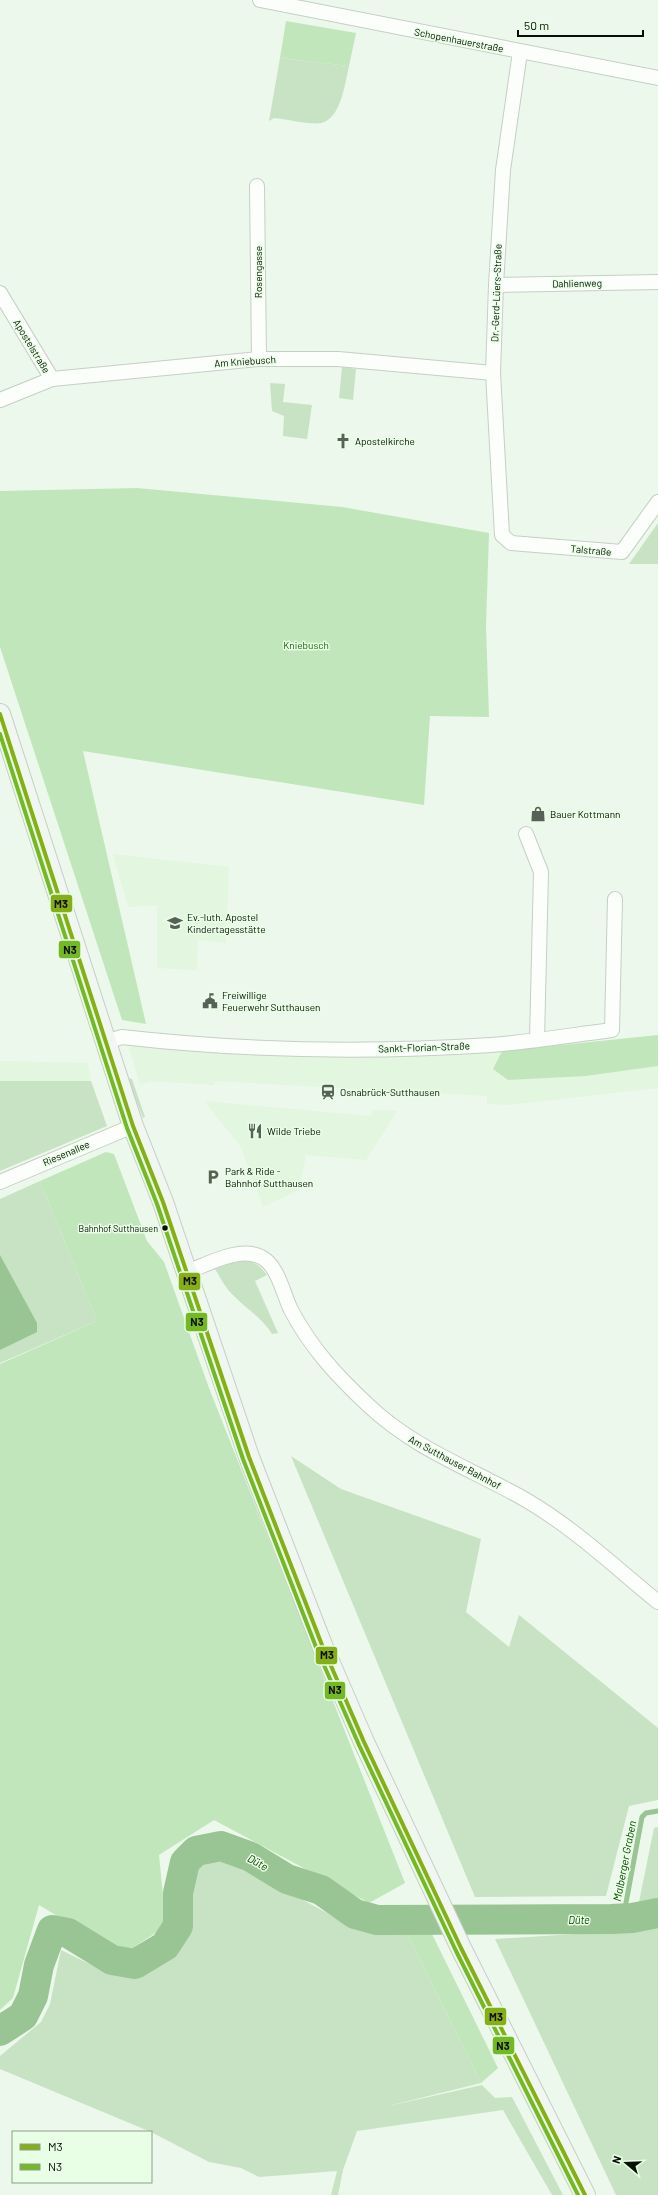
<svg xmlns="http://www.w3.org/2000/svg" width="658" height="2195" viewBox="0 0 658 2195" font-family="Barlow,sans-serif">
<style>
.built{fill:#e3f6e0}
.green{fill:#c7e3c3}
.forest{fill:#c1e6bb}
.water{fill:#99c493}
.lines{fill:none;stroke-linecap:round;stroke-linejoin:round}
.stream{stroke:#99c493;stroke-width:5}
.river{stroke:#99c493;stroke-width:30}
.street-casing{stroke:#c6cfc4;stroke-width:16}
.secondary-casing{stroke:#c6cfc4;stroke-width:22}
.street{stroke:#fcfefc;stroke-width:14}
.secondary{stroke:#f2f6f2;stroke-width:20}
.bus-1-casing{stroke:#e8fee5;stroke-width:7}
.bus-2-casing{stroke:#e8fee5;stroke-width:7}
.bus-1{stroke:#86af17;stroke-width:4}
.bus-2{stroke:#74b925;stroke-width:4}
.bus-dot{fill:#080f07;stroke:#e8fee5;stroke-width:1.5}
.labels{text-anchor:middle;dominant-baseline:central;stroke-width:3;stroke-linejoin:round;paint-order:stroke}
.bus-label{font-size:9px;fill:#080f07;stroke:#e8fee5;text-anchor:end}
.street-label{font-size:10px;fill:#080f07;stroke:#e8fee5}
.poi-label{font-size:10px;fill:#080f07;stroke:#e8fee5;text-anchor:start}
.park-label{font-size:10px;fill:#166409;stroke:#e8fee5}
.water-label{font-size:11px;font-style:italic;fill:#074400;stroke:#e8fee5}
.line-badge{stroke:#e8fee5;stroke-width:1.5}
.pale-badge-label{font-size:11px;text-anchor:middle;font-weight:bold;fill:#111}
</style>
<rect width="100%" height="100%" fill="#ecf8eb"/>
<g class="built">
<path d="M113,854L229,867L226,943L198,940L197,970L157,968V905L128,907Z"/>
<path d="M128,1044L264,1055L502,1051L493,1069L586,1076L658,1066V1088L507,1105L487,1104V1096L215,1081L214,1085L151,1081L140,1085Z"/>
<path d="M0,1061L88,1063L91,1081H0Z"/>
<path d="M204,1101L371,1116L373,1110L397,1111L366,1160L306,1155L299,1190L263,1207L241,1147Z"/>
</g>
<g class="green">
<path d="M280,58L349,66C345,83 341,119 321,123C310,125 286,119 274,118L269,121Z"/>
<path d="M342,367L356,369L353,400L339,398Z"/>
<path d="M270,383L285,384L283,402L312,405L307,439L283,436L284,416L272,411Z"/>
<path d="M658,523V564H629Z"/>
<path d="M127,1078L132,1079L145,1117L143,1118Z"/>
<path d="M0,1081H91L107,1126L0,1171Z"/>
<path d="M40,1181L97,1321L0,1363V1199Z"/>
<path d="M240,1260C254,1260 259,1265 267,1275L255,1281L278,1333L272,1334C262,1318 248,1310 235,1297C226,1289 221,1279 215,1269Z"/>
<path d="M291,1456L341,1489L481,1539L466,1612L509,1647L519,1615L658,1728V1800L629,1806L606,1896L475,1897Z"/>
<path d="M658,1827V1899L639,1902L654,1828Z"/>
<path d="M224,1858L359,1930L406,1931L481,2083L384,2107L482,2085L495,2098L512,2097L563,2195H552L503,2110L357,2131L343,2170L338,2195H331L337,2171L259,2177L241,2168L209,2162L151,2132L0,2069V2056L41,2022L50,2004L61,1950L110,1974L133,1977L174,1956L190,1932L193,1877L205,1860Z"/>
<path d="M658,1927V2195H616L495,1939L624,1931Z"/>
</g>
<g class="forest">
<path d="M286,21L356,33L349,66L280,58Z"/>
<path d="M137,488L342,507L489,533L486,626L489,717L430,716L424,805L83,751L146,1024L122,1020L0,647V491Z"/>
<path d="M658,1035V1066L586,1076L508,1080L493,1069L502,1051Z"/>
<path d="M106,1152L114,1154L147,1241L164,1262L209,1388L405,1883L369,1903L214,1820L159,1855L166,1926L122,1955L39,1905L13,1998L0,2010V1364L97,1321L40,1181Z"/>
<path d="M429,1928L498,2068L481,2083L406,1931Z"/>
</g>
<path class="water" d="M0,1255L37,1323V1332L0,1350Z"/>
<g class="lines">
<path class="stream" d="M611,1919L625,1908L642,1817L646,1813L658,1811"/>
<path class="river" d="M0,2031L23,2016L33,1996L39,1965L52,1930L68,1933L112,1960L135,1964L165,1946L178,1926V1893L185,1862L196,1851L221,1846L251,1857L287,1879L321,1890L355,1914L377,1920L611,1919L632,1918L658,1913"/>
<g class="street-casing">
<g id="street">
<path d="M260,0L658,78"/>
<path d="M520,52L503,170L496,285L493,373L502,535L511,543L622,552L658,502"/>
<path d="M257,186L259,359"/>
<path d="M496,285L658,282"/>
<path d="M0,293L52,379"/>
<path d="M0,400L52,379L259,359H338L493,373"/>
<path d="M526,834L541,872L537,1039"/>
<path d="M105,1042L122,1037C245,1051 368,1053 491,1045C531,1042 572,1035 612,1030L615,899"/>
<path d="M0,1182L133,1126"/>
<path d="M187,1272C208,1264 240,1246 261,1257C278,1265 283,1294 291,1310C311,1348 337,1376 368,1405C414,1449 472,1469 526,1500C574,1528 615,1567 658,1602"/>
</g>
</g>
<g class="secondary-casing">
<path id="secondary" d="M0,714L133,1126L163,1202L249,1457L322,1645L364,1742L461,1948L585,2195"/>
</g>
<use href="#street" class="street"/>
<use href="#secondary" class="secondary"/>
<g class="bus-1-casing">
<path id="bus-1" d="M0,714L133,1126L163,1202L249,1457L322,1645L364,1742L461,1948L585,2195"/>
</g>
<g class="bus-2-casing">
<path id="bus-2" d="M0,734L127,1128L157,1204L243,1459L316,1647L359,1745L456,1951L578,2195"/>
</g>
<use href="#bus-1" class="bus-1"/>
<use href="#bus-2" class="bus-2"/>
</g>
<defs>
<g id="church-bare" transform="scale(1.2)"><path d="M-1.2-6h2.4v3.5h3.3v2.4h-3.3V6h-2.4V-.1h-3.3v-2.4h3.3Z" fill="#586157" stroke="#e8fee5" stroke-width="2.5" paint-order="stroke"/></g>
<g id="shop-bare" transform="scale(1.2)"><path d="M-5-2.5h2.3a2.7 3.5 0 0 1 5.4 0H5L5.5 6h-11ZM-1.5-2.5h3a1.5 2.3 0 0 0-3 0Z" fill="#586157" stroke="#e8fee5" stroke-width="2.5" paint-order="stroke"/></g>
<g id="school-bare" transform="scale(1.2)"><path d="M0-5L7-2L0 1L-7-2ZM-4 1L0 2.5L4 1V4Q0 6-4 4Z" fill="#586157" stroke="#e8fee5" stroke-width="2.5" paint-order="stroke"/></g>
<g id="civic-bare" transform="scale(1.2)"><path d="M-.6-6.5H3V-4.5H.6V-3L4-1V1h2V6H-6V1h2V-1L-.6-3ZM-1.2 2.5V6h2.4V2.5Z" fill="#586157" stroke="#e8fee5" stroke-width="2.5" paint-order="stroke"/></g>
<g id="station-bare" transform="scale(1.2)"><path d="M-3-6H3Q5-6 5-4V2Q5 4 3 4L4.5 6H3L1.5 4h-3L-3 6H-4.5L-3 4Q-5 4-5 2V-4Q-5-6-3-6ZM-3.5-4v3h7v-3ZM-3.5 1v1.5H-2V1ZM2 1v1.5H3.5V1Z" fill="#586157" stroke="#e8fee5" stroke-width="2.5" paint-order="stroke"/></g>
<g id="restaurant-bare" transform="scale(1.2)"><path d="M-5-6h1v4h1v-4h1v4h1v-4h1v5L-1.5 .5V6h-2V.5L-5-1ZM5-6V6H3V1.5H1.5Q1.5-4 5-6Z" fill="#586157" stroke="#e8fee5" stroke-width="2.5" paint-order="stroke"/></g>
<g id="parking-bare" transform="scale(1.2)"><path d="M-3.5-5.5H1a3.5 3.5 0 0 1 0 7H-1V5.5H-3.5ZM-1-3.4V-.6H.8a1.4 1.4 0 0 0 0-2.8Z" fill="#586157" stroke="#e8fee5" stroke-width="2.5" paint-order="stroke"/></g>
</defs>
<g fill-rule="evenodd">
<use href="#church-bare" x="343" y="441"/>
<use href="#shop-bare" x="538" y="814"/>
<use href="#school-bare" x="175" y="923"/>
<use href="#civic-bare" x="210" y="1001"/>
<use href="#station-bare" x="328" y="1092"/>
<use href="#restaurant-bare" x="255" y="1131"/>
<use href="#parking-bare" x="213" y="1177"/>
</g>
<circle class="bus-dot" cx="165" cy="1228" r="3.5"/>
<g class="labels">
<g class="bus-label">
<text x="158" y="1228">Bahnhof Sutthausen</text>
</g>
<g class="street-label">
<text transform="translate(459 40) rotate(11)">Schopenhauerstraße</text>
<text transform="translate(258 272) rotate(-90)">Rosengasse</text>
<text transform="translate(577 283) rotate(-1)">Dahlienweg</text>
<text transform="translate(496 293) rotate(-88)">Dr.-Gerd-Lüers-Straße</text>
<text transform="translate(32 346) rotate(59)">Apostelstraße</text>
<text transform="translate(245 361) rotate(-4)">Am Kniebusch</text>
<text transform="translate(591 550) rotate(5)">Talstraße</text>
<text transform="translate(424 1047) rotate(-2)">Sankt-Florian-Straße</text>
<text transform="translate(66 1153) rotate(-23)">Riesenallee</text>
<text transform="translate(455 1462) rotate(28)">Am Sutthauser Bahnhof</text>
</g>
<g class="poi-label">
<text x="355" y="441">Apostelkirche</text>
<text x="550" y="814">Bauer Kottmann</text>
<text x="187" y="917">Ev.-luth. Apostel<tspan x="187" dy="12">Kindertagesstätte</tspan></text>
<text x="222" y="995">Freiwillige<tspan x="222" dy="12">Feuerwehr Sutthausen</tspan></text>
<text x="340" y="1092">Osnabrück-Sutthausen</text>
<text x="267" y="1131">Wilde Triebe</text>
<text x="225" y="1171">Park &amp; Ride -<tspan x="225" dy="12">Bahnhof Sutthausen</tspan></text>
</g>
<g class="park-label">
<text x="306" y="645">Kniebusch</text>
</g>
<g class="water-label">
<text transform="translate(624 1861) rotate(-79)">Malberger Graben</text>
<text transform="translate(258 1862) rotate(29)">Düte</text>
<text x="579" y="1919">Düte</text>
</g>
</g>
<g class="line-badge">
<rect x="50" y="894" width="23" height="19" rx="4" fill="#86af17"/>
<rect x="58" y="940" width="23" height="19" rx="4" fill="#74b925"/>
<rect x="178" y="1272" width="23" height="19" rx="4" fill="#86af17"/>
<rect x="185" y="1312" width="23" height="20" rx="4" fill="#74b925"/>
<rect x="315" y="1646" width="23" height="19" rx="4" fill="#86af17"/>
<rect x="324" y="1681" width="22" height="19" rx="4" fill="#74b925"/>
<rect x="484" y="2007" width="23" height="19" rx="4" fill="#86af17"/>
<rect x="492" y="2036" width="23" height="19" rx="4" fill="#74b925"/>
</g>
<g class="pale-badge-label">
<text x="61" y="908">M3</text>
<text x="70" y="954">N3</text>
<text x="190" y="1285">M3</text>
<text x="197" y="1326">N3</text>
<text x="327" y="1659">M3</text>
<text x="335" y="1694">N3</text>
<text x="496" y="2021">M3</text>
<text x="503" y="2050">N3</text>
</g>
<rect x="12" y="2131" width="140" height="52" fill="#e8fee5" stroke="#8e9e8c"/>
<rect x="20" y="2144" width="20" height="6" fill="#86af17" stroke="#8e9e8c"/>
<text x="48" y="2151" font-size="12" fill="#080f07">M3</text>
<rect x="20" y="2164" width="20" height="6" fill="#74b925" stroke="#8e9e8c"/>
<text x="48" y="2171" font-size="12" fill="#080f07">N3</text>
<g transform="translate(626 2163) rotate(289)" stroke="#e8fee5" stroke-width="3" paint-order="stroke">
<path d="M0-3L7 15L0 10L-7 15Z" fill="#080f07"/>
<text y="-6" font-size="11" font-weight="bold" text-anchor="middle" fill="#080f07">N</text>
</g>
<path d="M518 30v6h125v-6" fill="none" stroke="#080f07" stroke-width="2"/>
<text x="524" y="30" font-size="12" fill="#080f07" stroke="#e8fee5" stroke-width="3" paint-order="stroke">50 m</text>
</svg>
